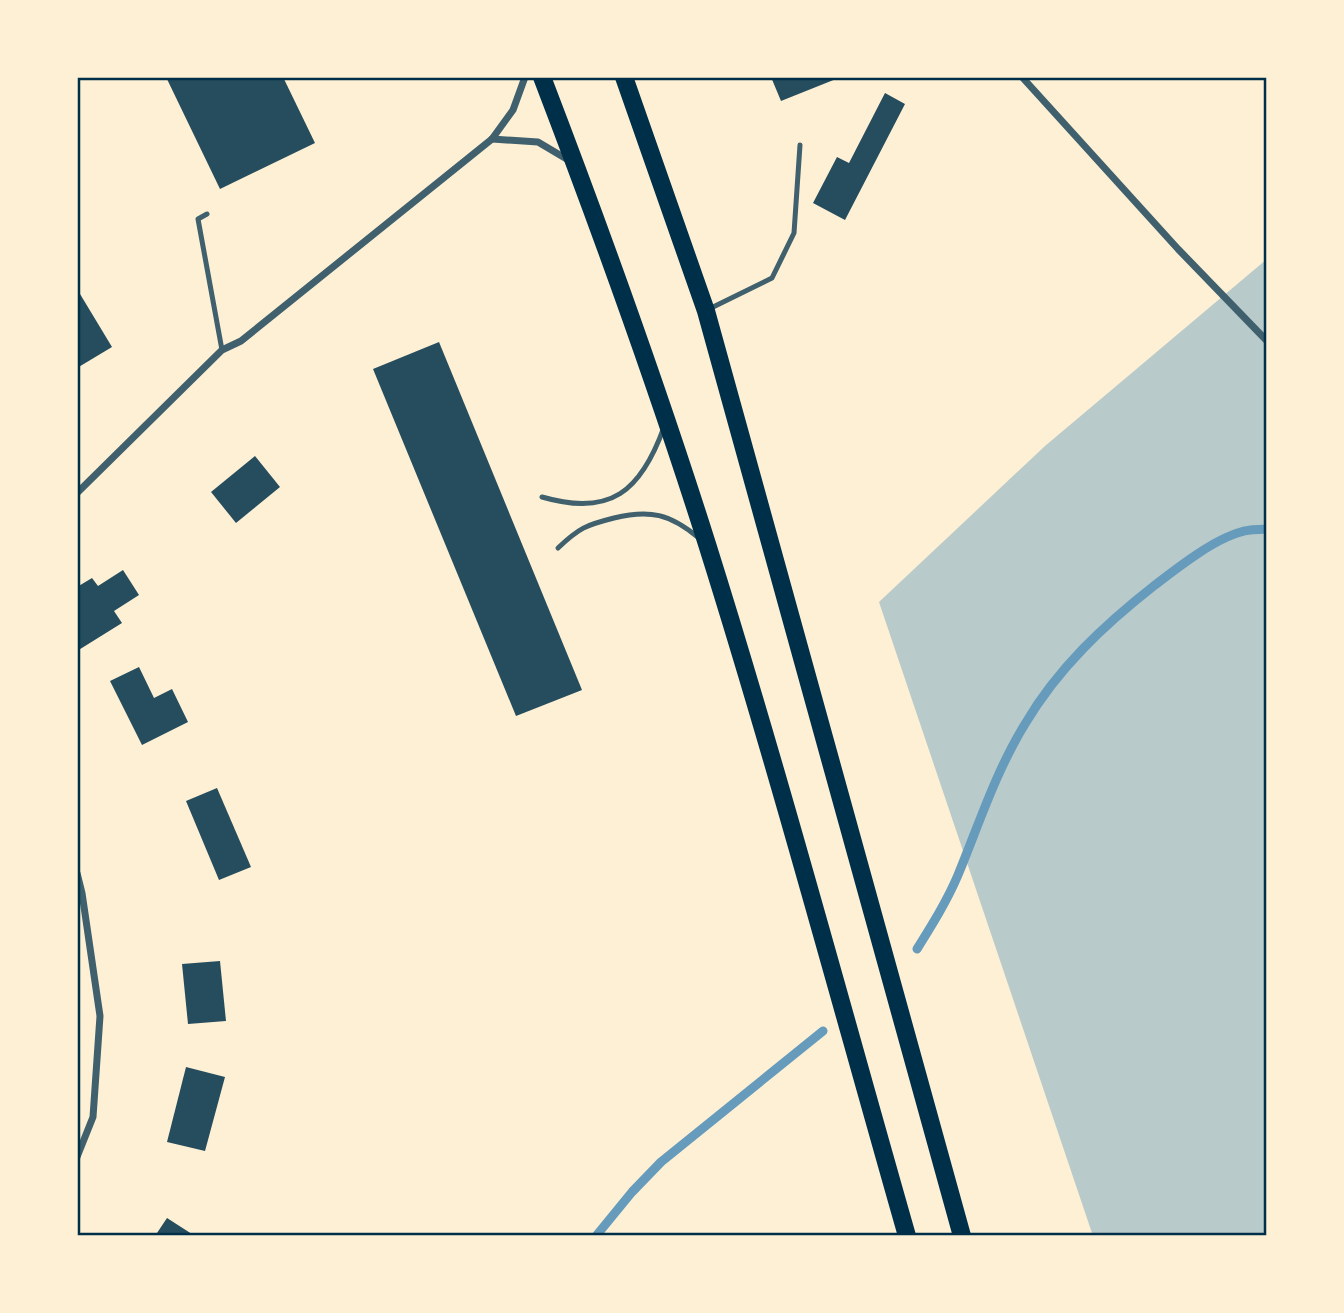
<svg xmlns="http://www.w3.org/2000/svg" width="1344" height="1313" viewBox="0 0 1344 1313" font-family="'Sofia Sans Condensed',sans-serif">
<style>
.green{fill:#b9caca}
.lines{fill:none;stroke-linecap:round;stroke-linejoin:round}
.stream{stroke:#669bbc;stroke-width:9}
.building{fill:#264d5e}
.service{stroke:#3f606c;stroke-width:5}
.minor{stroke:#3f606c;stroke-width:7}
.primary{stroke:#003049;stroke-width:18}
.neatline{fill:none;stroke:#003049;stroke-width:2.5}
</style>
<rect width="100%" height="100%" fill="#fdf0d5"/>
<path class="green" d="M1267,259V1236H1093L879,602L1045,446Z"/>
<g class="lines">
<g class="stream">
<path d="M917,949C932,925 947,901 958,875C979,824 996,771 1025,724C1058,668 1104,625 1155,585C1177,568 1214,539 1241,532C1249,529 1259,530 1267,529"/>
<path d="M596,1236L632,1192L661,1162L823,1031"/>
</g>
</g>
<g class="building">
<path d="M166,77H283L315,143L220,189Z"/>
<path d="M771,77H841L781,101Z"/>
<path d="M885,93L905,104L845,220L813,203L837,157L849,163Z"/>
<path d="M77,289L112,347L77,368Z"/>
<path d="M439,342L582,690L516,716L373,369Z"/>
<path d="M255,456L280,487L236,523L211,492Z"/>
<path d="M123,570L139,595L114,611L122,623L77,651V587L92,578L98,586Z"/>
<path d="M139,667L154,698L172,689L188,722L142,745L110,681Z"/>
<path d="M217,788L251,867L219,880L186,801Z"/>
<path d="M220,961L226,1021L188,1024L182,964Z"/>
<path d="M186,1067L225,1077L205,1151L167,1142Z"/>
<path d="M167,1218L195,1236H155Z"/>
</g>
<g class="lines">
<g class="service">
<path d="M207,214L198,219L222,350"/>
<path d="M709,309L772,278L794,233L800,145"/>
<path d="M542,497C611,517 641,491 664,427"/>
<path d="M558,548C579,528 586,525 614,518C650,509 670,514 699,538"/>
</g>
<g class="minor">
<path d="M1022,77L1178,249L1267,341"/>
<path d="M492,139L538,142L570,161"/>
<path d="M77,493L222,350L241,341L492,139L513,110L525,77"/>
<path d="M77,873L82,893L100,1016L93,1117L77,1157"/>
</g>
<g class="primary">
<path d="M542,77C601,231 657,386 707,544C779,773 841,1005 907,1236"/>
<path d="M624,77L706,311L962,1236"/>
</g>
</g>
<rect width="1344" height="1313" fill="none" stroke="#fdf0d5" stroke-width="158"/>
<rect x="79" y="79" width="1186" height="1155" class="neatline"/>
</svg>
